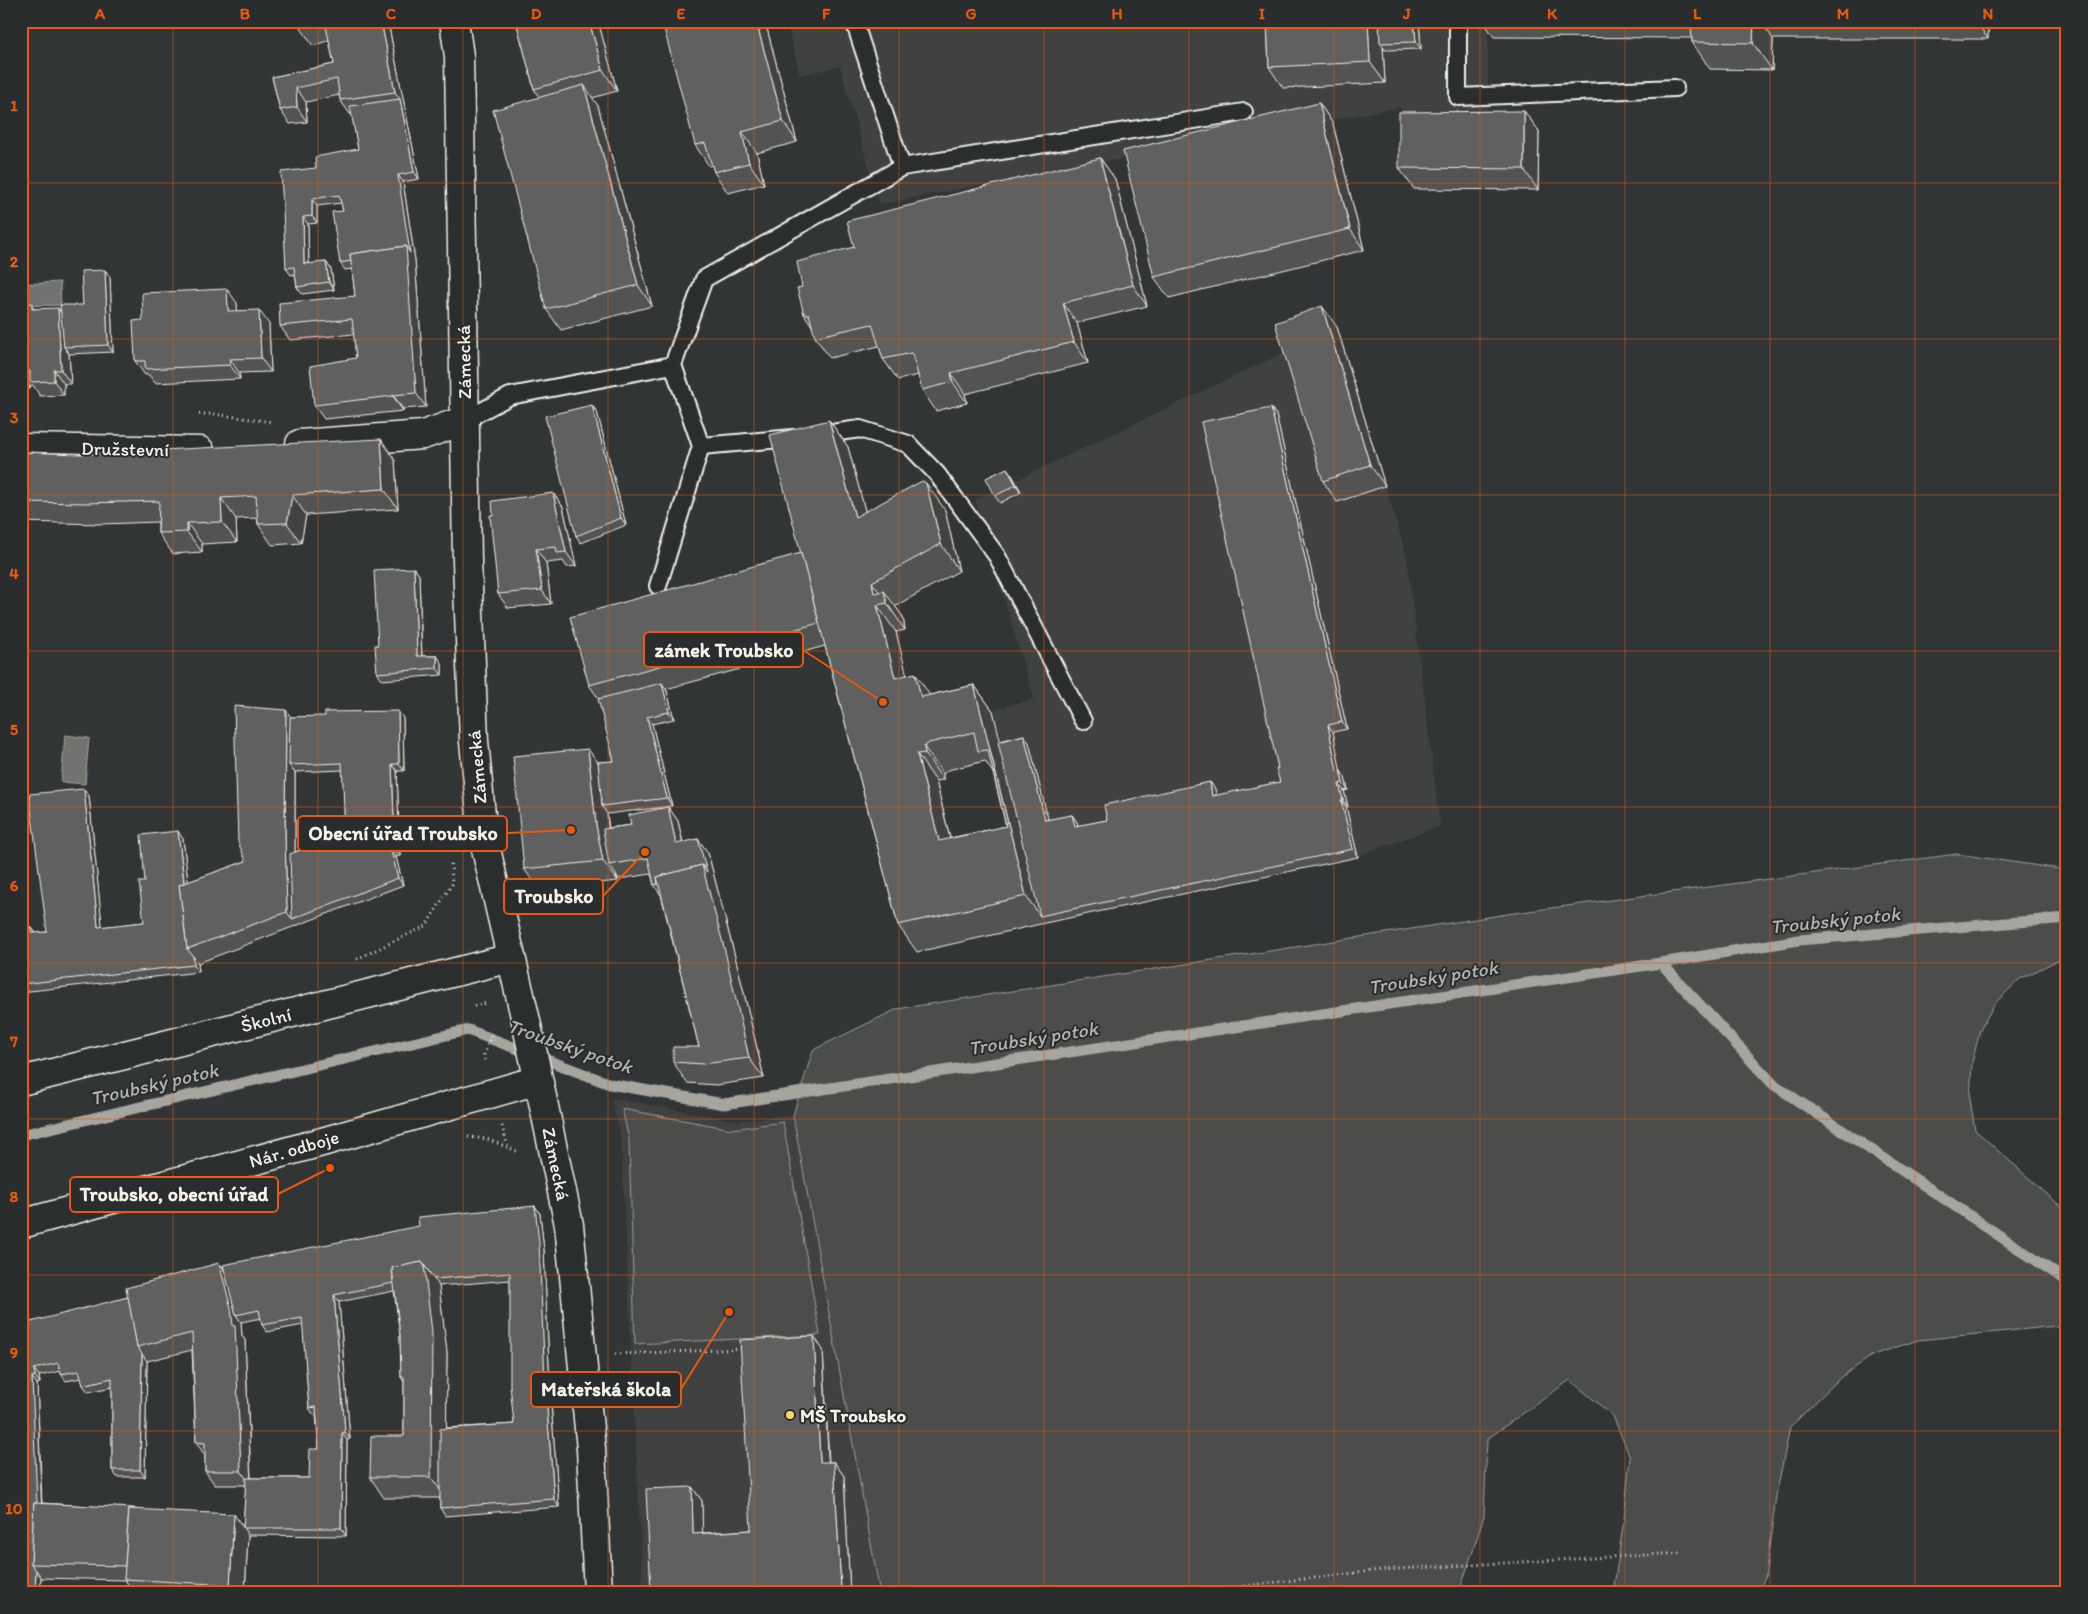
<svg xmlns="http://www.w3.org/2000/svg" width="2088" height="1614" viewBox="0 0 2088 1614" font-family="Itim,sans-serif">
<style>
.built{fill:#404242}
.green{fill:#4b4d4c;stroke:#a09f9a}
.water{fill:#727370;stroke:#a6a5a0}
.lines{fill:none;stroke-linecap:round;stroke-linejoin:round}
.stream{stroke:#a6a5a0;stroke-width:11}
.lane-casing{stroke:#f4f1e8;stroke-width:20}
.street-casing{stroke:#f4f1e8;stroke-width:31}
.secondary-casing{stroke:#f4f1e8;stroke-width:31}
.path{stroke:#f4f1e8;stroke-width:3;stroke-dasharray:1 4;stroke-linecap:butt}
.lane{stroke:#2a2d2e;stroke-width:16}
.street{stroke:#2a2d2e;stroke-width:28}
.secondary{stroke:#2a2d2e;stroke-width:28}
.wall{fill:#525352;stroke:#f4f1e8;fill-rule:evenodd}
.shaded-wall{fill:#424342;stroke:#f4f1e8}
.building{fill:#5f605f;stroke:#f4f1e8;fill-rule:evenodd}
.grid{fill:none;stroke:#e8590c;stroke-width:1;stroke-opacity:0.55}
.poi-dot{fill:#ffd166;stroke:#2a2d2e;stroke-width:2}
.labels{text-anchor:middle;dominant-baseline:central;stroke-width:4;stroke-linejoin:round;paint-order:stroke}
.street-label{font-size:19px;fill:#f4f1e8;stroke:#2a2d2e}
.poi-label{font-size:19px;font-weight:bold;fill:#f4f1e8;stroke:#2a2d2e;text-anchor:start}
.water-label{font-size:20px;font-style:italic;fill:#b3b2ac;stroke:#2a2d2e}
.leader{fill:none;stroke:#e8590c;stroke-width:2}
.callout-dot{fill:#e8590c;stroke:#2a2d2e;stroke-width:2}
.callout{fill:#2a2d2e;stroke:#e8590c;stroke-width:2}
.callout-label{font-size:20px;text-anchor:middle;font-weight:bold;fill:#f4f1e8}
.neatline{fill:none;stroke:#e8590c;stroke-width:2}
.grid-label{font-size:16px;text-anchor:middle;font-weight:bold;fill:#e8590c}
</style>
<rect width="100%" height="100%" fill="#323535"/>
<filter id="ink" filterUnits="userSpaceOnUse"><feTurbulence type="fractalNoise" baseFrequency=".02" numOctaves="2"/><feDisplacementMap in="SourceGraphic" scale="10" xChannelSelector="R" yChannelSelector="G"/><feConvolveMatrix kernelMatrix="1 2 1 2 8 2 1 2 1" color-interpolation-filters="sRGB"/></filter>
<g filter="url(#ink)">
<g class="built">
<path d="M786,21H1488V130L1415,131L1400,107L879,204L840,66L800,75Z"/>
<path d="M1337,327L1407,557L1440,826L1360,855L1046,921L994,710L1034,699L975,500Z"/>
<path d="M611,1098L738,1121L793,1115L880,1593H643L621,1139Z"/>
</g>
<g class="green">
<path d="M1957,854L2067,870V960L2056,961L2020,979L1995,1003L1980,1030L1972,1063L1970,1099L1975,1130L2067,1212V1325L1918,1340L1873,1355L1841,1377L1790,1427L1776,1496L1765,1578L1757,1593H1613L1624,1519L1630,1457L1613,1416L1570,1380L1487,1439L1484,1516L1459,1593H880L793,1115L813,1050L897,1009L1514,913Z"/>
<path d="M622,1109L732,1129L783,1122L820,1335L635,1344L629,1139Z"/>
</g>
<g class="water">
<path d="M60,282L61,305L21,306V284Z"/>
<path d="M65,735L89,738L85,784L61,782Z"/>
</g>
<g class="lines">
<g class="stream">
<path d="M1661,963L1773,1084L2067,1281"/>
<path d="M21,1135L468,1030L610,1084L724,1104L1661,963L1799,940L2067,918"/>
</g>
<g class="lane-casing">
<g id="lane">
<path d="M854,21L902,167L1244,112"/>
<path d="M1458,21V97L1675,88"/>
<path d="M465,420L510,396L673,365"/>
<path d="M817,435L860,429L908,444L937,474L997,556L1083,721"/>
<path d="M701,446L793,438"/>
<path d="M658,586L701,446L673,365L704,279L902,167"/>
</g>
</g>
<g class="street-casing">
<g id="street">
<path d="M300,444L423,435L465,420"/>
<path d="M21,448L200,451"/>
<path d="M21,1081L511,958"/>
</g>
</g>
<g class="secondary-casing">
<g id="secondary">
<path d="M454,21L459,56L467,561L474,741L483,836L526,1021L569,1225L591,1449L598,1593"/>
<path d="M21,1224L322,1142L538,1080"/>
</g>
</g>
<g class="path">
<path d="M199,414H214L272,422"/>
<path d="M357,959L426,926L452,884L451,861"/>
<path d="M474,1006L487,1003"/>
<path d="M485,1060L484,1055L492,1033"/>
<path d="M502,1126L508,1147"/>
<path d="M468,1137L487,1139L519,1152"/>
<path d="M615,1354L743,1349"/>
<path d="M1185,1593L1380,1570L1681,1553"/>
</g>
<use href="#lane" class="lane"/>
<use href="#street" class="street"/>
<use href="#secondary" class="secondary"/>
</g>
<g class="wall">
<path d="M296,21H388V22L419,179L403,182L415,260L426,407L403,409V411L324,419L314,405L356,358L354,334L290,340L280,326L355,296L352,269L345,270L340,263L343,211L341,203L317,206V223L308,224L309,264L326,262L331,269L334,290L302,294L297,287L295,274L291,275L286,268L316,168L358,149L352,114H350L340,100L339,95L306,102L307,122L290,124L280,110L272,77L334,64L329,40L313,46Z"/>
<path d="M516,21H598L617,91L592,98L598,106L652,306L561,330L546,309L539,97L534,89Z"/>
<path d="M765,21L797,142L757,153L764,184L728,193L714,172L712,165L709,166L695,145Z"/>
<path d="M1267,21H1419L1421,49L1385,50L1383,47L1385,83L1283,88L1269,67Z"/>
<path d="M1483,21H1988V39H1773L1772,70L1710,69L1692,42V38L1494,37Z"/>
<path d="M2067,53V85H2066L2061,78Z"/>
<path d="M1319,103L1333,124L1364,250L1169,298L1154,277Z"/>
<path d="M1524,111L1539,131L1538,190L1414,189L1399,168Z"/>
<path d="M1100,158L1115,179L1147,306L1077,323L1088,363L965,394L967,403L936,411L922,390L918,375L898,380L883,359L879,346L830,358L815,337L812,326L804,314L802,287L854,247Z"/>
<path d="M105,270L110,277L113,352L69,354L71,384H64V395L40,396L33,385L30,386V389H21V304L36,309L61,313L83,305Z"/>
<path d="M237,303V311L269,324L271,372L239,373L240,379L155,383L149,375H145L135,361L143,320Z"/>
<path d="M1337,327L1385,486L1337,502L1323,481Z"/>
<path d="M592,405L597,412L626,525L581,543L576,536Z"/>
<path d="M1271,408L1276,415L1347,729L1333,732L1340,770L1345,778L1348,790L1344,791L1348,807H1346L1358,857L1045,923L917,952L898,925L825,646L666,689L667,691L674,719L652,724L672,806L607,814L609,828L631,825L668,807L678,821L683,843L698,839L708,853L739,972L764,1078L717,1085L687,1083L673,1062L699,1047L661,895L654,885L651,874L619,879L616,875L618,881L539,889L524,869L598,762L614,761L599,699L589,685L801,553L829,420L848,447L865,511L945,510L959,571L895,606L903,617L905,630L896,632L906,675L930,695L974,685L993,711L1000,741L1024,735L1029,743L1048,820L1072,815L1077,822L1078,826L1107,820L1210,782L1215,789L1216,796L1280,782L1278,768ZM985,761L993,773L1006,826L950,838L936,781L943,780V774L948,770Z"/>
<path d="M21,452L395,460L398,509L306,515L301,543L272,545L258,524L257,518L236,519L237,542L202,544V552L173,554L158,533V522L101,524L21,522Z"/>
<path d="M1012,475L1021,492L1000,503L995,496Z"/>
<path d="M553,493L563,507L576,566L567,567L563,561L546,563L551,604L508,608L498,594L493,515Z"/>
<path d="M414,568L419,575L422,656H437L442,663V675L382,680L377,673L378,645Z"/>
<path d="M290,717L403,718L404,771H397L400,856L396,857L403,885L198,963L199,972L21,992V928L31,927L36,933L47,932L84,789L89,796L102,927L144,922L145,882L183,839L188,882L246,861ZM343,770L345,833L295,852V772Z"/>
<path d="M535,1206L540,1214L544,1250L550,1390L559,1507L445,1516L440,1508V1498H384L370,1477L404,1436V1382L401,1377L400,1335L394,1291L339,1302L350,1439L347,1440L346,1536L248,1535L245,1593H134L125,1580L41,1578V1577L40,1593H21V1329L128,1297L219,1263L225,1270ZM510,1280L514,1424L446,1428L447,1352L439,1286ZM261,1318L262,1325L267,1332L303,1325L309,1408L314,1415H316L319,1449L309,1478H251L245,1340L242,1336L241,1322ZM192,1350L196,1442L205,1456V1471L215,1485H246L243,1528L135,1509L42,1503L37,1384L40,1383L39,1376L61,1371V1374L66,1381L81,1378L83,1385L88,1392L112,1387V1470L117,1477H145L147,1361Z"/>
<path d="M823,1350L829,1462H834L844,1476L850,1593H651L692,1487L702,1501V1533L751,1530Z"/>
</g>
<g class="shaded-wall">
<path d="M381,21H388V22L419,179L414,172L400,99L395,92Z"/>
<path d="M589,21H598L617,91L603,70Z"/>
<path d="M756,21H765L797,142L783,121Z"/>
<path d="M1368,21H1382L1380,43L1383,47L1385,83L1370,62Z"/>
<path d="M1414,21H1419L1421,49L1416,42Z"/>
<path d="M1754,21H1761L1773,39L1772,70L1753,43Z"/>
<path d="M1976,21H1988V39Z"/>
<path d="M584,85L598,106L652,306L638,285Z"/>
<path d="M296,88L306,102L307,122L297,107Z"/>
<path d="M1319,103L1333,124L1364,250L1350,229Z"/>
<path d="M1524,111L1539,131L1538,190L1524,169Z"/>
<path d="M742,132L757,153L764,184L749,163Z"/>
<path d="M1100,158L1115,179L1147,306L1133,285Z"/>
<path d="M398,175L403,182L415,260L426,407L416,393Z"/>
<path d="M312,199L317,206V223L312,216Z"/>
<path d="M303,217L308,224L309,272L304,264Z"/>
<path d="M326,262L331,269L334,290L329,282Z"/>
<path d="M105,270L110,277L113,352L108,345Z"/>
<path d="M227,289L237,303L238,326L228,311Z"/>
<path d="M1063,303L1077,323L1088,363L1074,342Z"/>
<path d="M1322,306L1337,327L1385,486L1370,465Z"/>
<path d="M58,308L67,322L64,347L69,354L71,384L61,370Z"/>
<path d="M259,310L269,324L271,372L261,358Z"/>
<path d="M230,359L239,373L240,379L230,365Z"/>
<path d="M54,370L64,384V395L54,381Z"/>
<path d="M21,373L30,386V389L21,376Z"/>
<path d="M951,373L965,394L967,403L953,382Z"/>
<path d="M393,395L403,409V411L393,396Z"/>
<path d="M592,405L597,412L626,525L621,518Z"/>
<path d="M1271,408L1276,415L1347,729L1342,722Z"/>
<path d="M829,420L848,447L874,544L855,517Z"/>
<path d="M381,439L395,460L398,509L384,489Z"/>
<path d="M1007,468L1012,475L1021,492L1016,485Z"/>
<path d="M926,483L945,510L959,571L941,544Z"/>
<path d="M553,493L563,507L576,566L566,552Z"/>
<path d="M292,495L306,515L301,543L287,523Z"/>
<path d="M221,498L236,519L237,542L222,522Z"/>
<path d="M187,523L202,544V552L187,532Z"/>
<path d="M536,549L546,563L551,604L542,590Z"/>
<path d="M414,568L419,575L422,664L417,656Z"/>
<path d="M872,582L886,602L884,591L903,617L905,630L887,603L874,593Z"/>
<path d="M877,605L896,632L914,704L895,678Z"/>
<path d="M437,656L442,663V675L437,668Z"/>
<path d="M915,673L933,700L921,697Z"/>
<path d="M662,683L667,691L674,719L669,712Z"/>
<path d="M974,685L993,711L1043,915L1040,916L1026,896Z"/>
<path d="M286,710L295,724L289,765L294,772H295V849L297,917L292,919L287,912L285,835Z"/>
<path d="M398,711L403,718L404,771L399,764Z"/>
<path d="M647,717L652,724L672,806L667,798Z"/>
<path d="M1328,725L1333,732L1342,778L1337,771Z"/>
<path d="M1024,735L1029,743L1050,827L1045,820Z"/>
<path d="M924,747L943,774V780L925,753Z"/>
<path d="M588,749L603,769L602,806L607,814L610,846L609,865L616,875L618,881L603,861L596,825Z"/>
<path d="M917,754L936,781L957,868L939,841Z"/>
<path d="M392,764L397,771L400,856L395,849Z"/>
<path d="M1340,770L1345,778L1348,790L1343,783Z"/>
<path d="M1210,782L1215,789L1217,803L1212,796Z"/>
<path d="M1339,784L1344,791L1348,807L1343,800Z"/>
<path d="M84,789L89,796L103,934L98,927Z"/>
<path d="M1341,800L1346,807L1358,857L1353,849Z"/>
<path d="M668,807L678,821L686,858L676,844Z"/>
<path d="M1072,815L1077,822L1080,833L1075,826Z"/>
<path d="M178,831L183,839L196,946L192,947Z"/>
<path d="M698,839L708,853L739,972L764,1078L749,1058L702,865Z"/>
<path d="M391,850L396,857L403,885L398,878Z"/>
<path d="M31,927L36,934L32,933Z"/>
<path d="M193,956L198,963L199,972L194,965Z"/>
<path d="M535,1206L540,1214L544,1250L550,1390L559,1507L554,1499L545,1383Z"/>
<path d="M219,1263L229,1277L236,1315L241,1322L242,1336L245,1340L251,1485L241,1471L233,1326Z"/>
<path d="M424,1265L439,1286L447,1352L446,1498L431,1477Z"/>
<path d="M334,1295L339,1302L350,1439L345,1432Z"/>
<path d="M814,1336L823,1350L829,1476L820,1462Z"/>
<path d="M142,1354L147,1361L145,1477L140,1470Z"/>
<path d="M34,1369L39,1376L40,1383L35,1376Z"/>
<path d="M32,1377L37,1384L42,1520L36,1564Z"/>
<path d="M342,1433L347,1440L346,1536L341,1528Z"/>
<path d="M834,1462L844,1476L850,1593H843L841,1590Z"/>
<path d="M692,1487L702,1501L703,1548L693,1534Z"/>
<path d="M234,1514L248,1535L245,1593H235L230,1585Z"/>
<path d="M36,1570L41,1577L40,1593H35Z"/>
</g>
<g class="building">
<path d="M340,21H381L395,92L340,100L337,79L296,88L297,107L280,110L272,77L334,64L326,26Z"/>
<path d="M516,21H589L603,70L534,89Z"/>
<path d="M662,21H756L783,121L742,132L749,163L714,172L705,143L695,145Z"/>
<path d="M1267,21H1368L1370,62L1269,67Z"/>
<path d="M1379,21H1414L1416,42L1380,43Z"/>
<path d="M1691,21H1754L1753,43L1692,42Z"/>
<rect x="2061" y="53" width="6" height="25"/>
<path d="M584,85L638,285L546,309L493,110Z"/>
<path d="M400,99L414,172L398,175L410,253L406,246L350,254L351,261L340,263L332,212L343,211L339,195L312,199V216L303,217L304,264L326,262L329,282L297,287L294,267L286,268L281,172L316,168L315,157L358,149L350,106Z"/>
<path d="M1319,103L1350,229L1154,277L1123,151Z"/>
<path d="M1524,111V169L1399,168V112Z"/>
<path d="M1100,158L1133,285L1063,303L1074,342L951,373L953,382L922,390L912,353L883,359L872,324L815,337L809,314H804L797,288L802,287L797,262L854,247L847,221Z"/>
<path d="M406,246L416,393L393,395V396L314,405L310,366L356,358L352,319L280,326L279,303L355,296L350,254Z"/>
<path d="M105,270L108,345L64,347L60,305H83L81,271Z"/>
<path d="M227,289L228,311L259,310L261,358L230,359V365L145,369V361H135L133,321L143,320L142,293Z"/>
<path d="M32,303V309L58,308L61,370H54V381L30,382V371H21V304Z"/>
<path d="M1322,306L1370,465L1323,481L1275,323Z"/>
<path d="M592,405L621,518L576,536L545,416Z"/>
<path d="M1271,408L1342,722L1328,725L1337,771L1340,770L1343,783L1339,784L1343,800H1341L1353,849L1040,916L998,742L1024,735L1045,820L1072,815L1075,826L1107,820L1104,805L1210,782L1212,796L1280,782L1276,768H1278L1201,422Z"/>
<path d="M829,420L855,517L922,481L926,483L941,544L872,582L874,593L884,591L887,603L877,605L895,678L915,673L921,697L974,685L1026,896L898,925L770,435ZM974,732L978,751L988,750L1006,826L939,841L917,754L925,753L924,747L929,743Z"/>
<path d="M381,439L384,489L292,495L287,523L258,524L256,496L221,498L222,522L187,523V532L158,533L159,501L86,503L21,502V452L81,454Z"/>
<path d="M1007,468L1016,485L995,496L986,478Z"/>
<path d="M553,493L566,552L557,553L556,547L536,549L542,590L498,594L490,515H493L492,501Z"/>
<path d="M801,553L819,623L589,685L570,617Z"/>
<path d="M414,568L417,656H437V668L377,673L375,645H378L374,570Z"/>
<path d="M662,683L669,712L647,717L667,798L602,806L598,762L614,761L598,699Z"/>
<path d="M234,706L286,710L285,835L287,912L187,949L179,885L246,861L238,842Z"/>
<path d="M398,711L399,764H392L395,849L391,850L398,878L292,919L290,854L345,833L342,763L289,765L290,717L325,716V712Z"/>
<path d="M588,749L596,825L603,861L524,869L513,756Z"/>
<path d="M84,789L98,927L144,922L139,882H145L141,835L178,831L184,883L179,885L187,949L193,956L194,965L21,984V928L31,927L32,933L47,932L29,794Z"/>
<path d="M668,807L676,844L698,839L707,872L702,865L657,877L658,884L654,885L648,858L609,865L603,829L631,825L629,815Z"/>
<path d="M702,865L725,951L749,1058L703,1064L673,1062V1047H699L657,877Z"/>
<path d="M535,1206L539,1243L545,1383L554,1499L440,1508V1429L514,1424L510,1385V1273L434,1279L422,1262L392,1268L393,1283L334,1295L345,1432L342,1433L341,1528H243L246,1478H309L310,1449H319L316,1407L309,1408L302,1318L262,1325L259,1310L236,1315L223,1265L419,1226L418,1217Z"/>
<path d="M422,1262L424,1265L432,1332L431,1477H370L371,1436H404V1377H401L400,1335L392,1268Z"/>
<path d="M219,1263L231,1308L233,1326H235L241,1471H205V1443L196,1442L192,1333L137,1347L126,1288Z"/>
<path d="M128,1297L137,1347L142,1354L140,1470H112V1378L83,1385L79,1371L61,1374L58,1363L34,1369L35,1376L32,1377L37,1503H34L31,1564L36,1570L35,1593H21V1329H24L23,1324Z"/>
<path d="M814,1336L820,1462H834L841,1590L783,1593H651L646,1489L692,1487L693,1534L751,1530L740,1340Z"/>
<path d="M34,1503L134,1508V1509H129L125,1566L31,1564Z"/>
<path d="M129,1509L234,1514L230,1585L124,1579Z"/>
</g>
</g>
<path class="grid" d="M173,21V1593M318,21V1593M463,21V1593M608,21V1593M754,21V1593M899,21V1593M1044,21V1593M1189,21V1593M1334,21V1593M1480,21V1593M1625,21V1593M1770,21V1593M1915,21V1593M21,183H2067M21,339H2067M21,495H2067M21,651H2067M21,807H2067M21,963H2067M21,1119H2067M21,1275H2067M21,1431H2067"/>
<circle class="poi-dot" cx="790" cy="1415" r="5"/>
<g class="labels">
<g class="street-label">
<text transform="translate(464 362) rotate(-91)">Zámecká</text>
<text transform="translate(125 449) rotate(1)">Družstevní</text>
<text transform="translate(477 767) rotate(-95)">Zámecká</text>
<text transform="translate(266 1020) rotate(-14)">Školní</text>
<text transform="translate(294 1149) rotate(-16)">Nár. odboje</text>
<text transform="translate(556 1164) rotate(78)">Zámecká</text>
</g>
<g class="poi-label">
<text x="800" y="1415">MŠ Troubsko</text>
</g>
<g class="water-label">
<text transform="translate(1835 920) rotate(-6)">Troubský potok</text>
<text transform="translate(1433 977) rotate(-9)">Troubský potok</text>
<text transform="translate(1033 1038) rotate(-9)">Troubský potok</text>
<text transform="translate(570 1046) rotate(19)">Troubský potok</text>
<text transform="translate(154 1084) rotate(-13)">Troubský potok</text>
</g>
</g>
<path class="leader" d="M883 702L803 650M571 830L507 833M645 852L603 896M330 1168L278 1194M729 1312L681 1389"/>
<g class="callout-dot">
<circle cx="883" cy="702" r="5"/>
<circle cx="571" cy="830" r="5"/>
<circle cx="645" cy="852" r="5"/>
<circle cx="330" cy="1168" r="5"/>
<circle cx="729" cy="1312" r="5"/>
</g>
<g class="callout">
<rect x="644" y="632" width="159" height="35" rx="5"/>
<rect x="298" y="816" width="209" height="35" rx="5"/>
<rect x="504" y="879" width="99" height="35" rx="5"/>
<rect x="70" y="1177" width="208" height="35" rx="5"/>
<rect x="531" y="1372" width="150" height="35" rx="5"/>
</g>
<g class="callout-label">
<text x="724" y="657">zámek Troubsko</text>
<text x="403" y="840">Obecní úřad Troubsko</text>
<text x="554" y="903">Troubsko</text>
<text x="174" y="1201">Troubsko, obecní úřad</text>
<text x="606" y="1396">Mateřská škola</text>
</g>
<rect width="2088" height="1614" fill="none" stroke="#2a2d2e" stroke-width="55"/>
<rect x="28" y="28" width="2032" height="1558" class="neatline"/>
<g class="grid-label">
<text x="100" y="19">A</text>
<text x="245" y="19">B</text>
<text x="391" y="19">C</text>
<text x="536" y="19">D</text>
<text x="681" y="19">E</text>
<text x="826" y="19">F</text>
<text x="971" y="19">G</text>
<text x="1117" y="19">H</text>
<text x="1262" y="19">I</text>
<text x="1407" y="19">J</text>
<text x="1552" y="19">K</text>
<text x="1697" y="19">L</text>
<text x="1843" y="19">M</text>
<text x="1988" y="19">N</text>
<text x="14" y="111">1</text>
<text x="14" y="267">2</text>
<text x="14" y="423">3</text>
<text x="14" y="579">4</text>
<text x="14" y="735">5</text>
<text x="14" y="891">6</text>
<text x="14" y="1047">7</text>
<text x="14" y="1202">8</text>
<text x="14" y="1358">9</text>
<text x="14" y="1514">10</text>
</g>
</svg>
